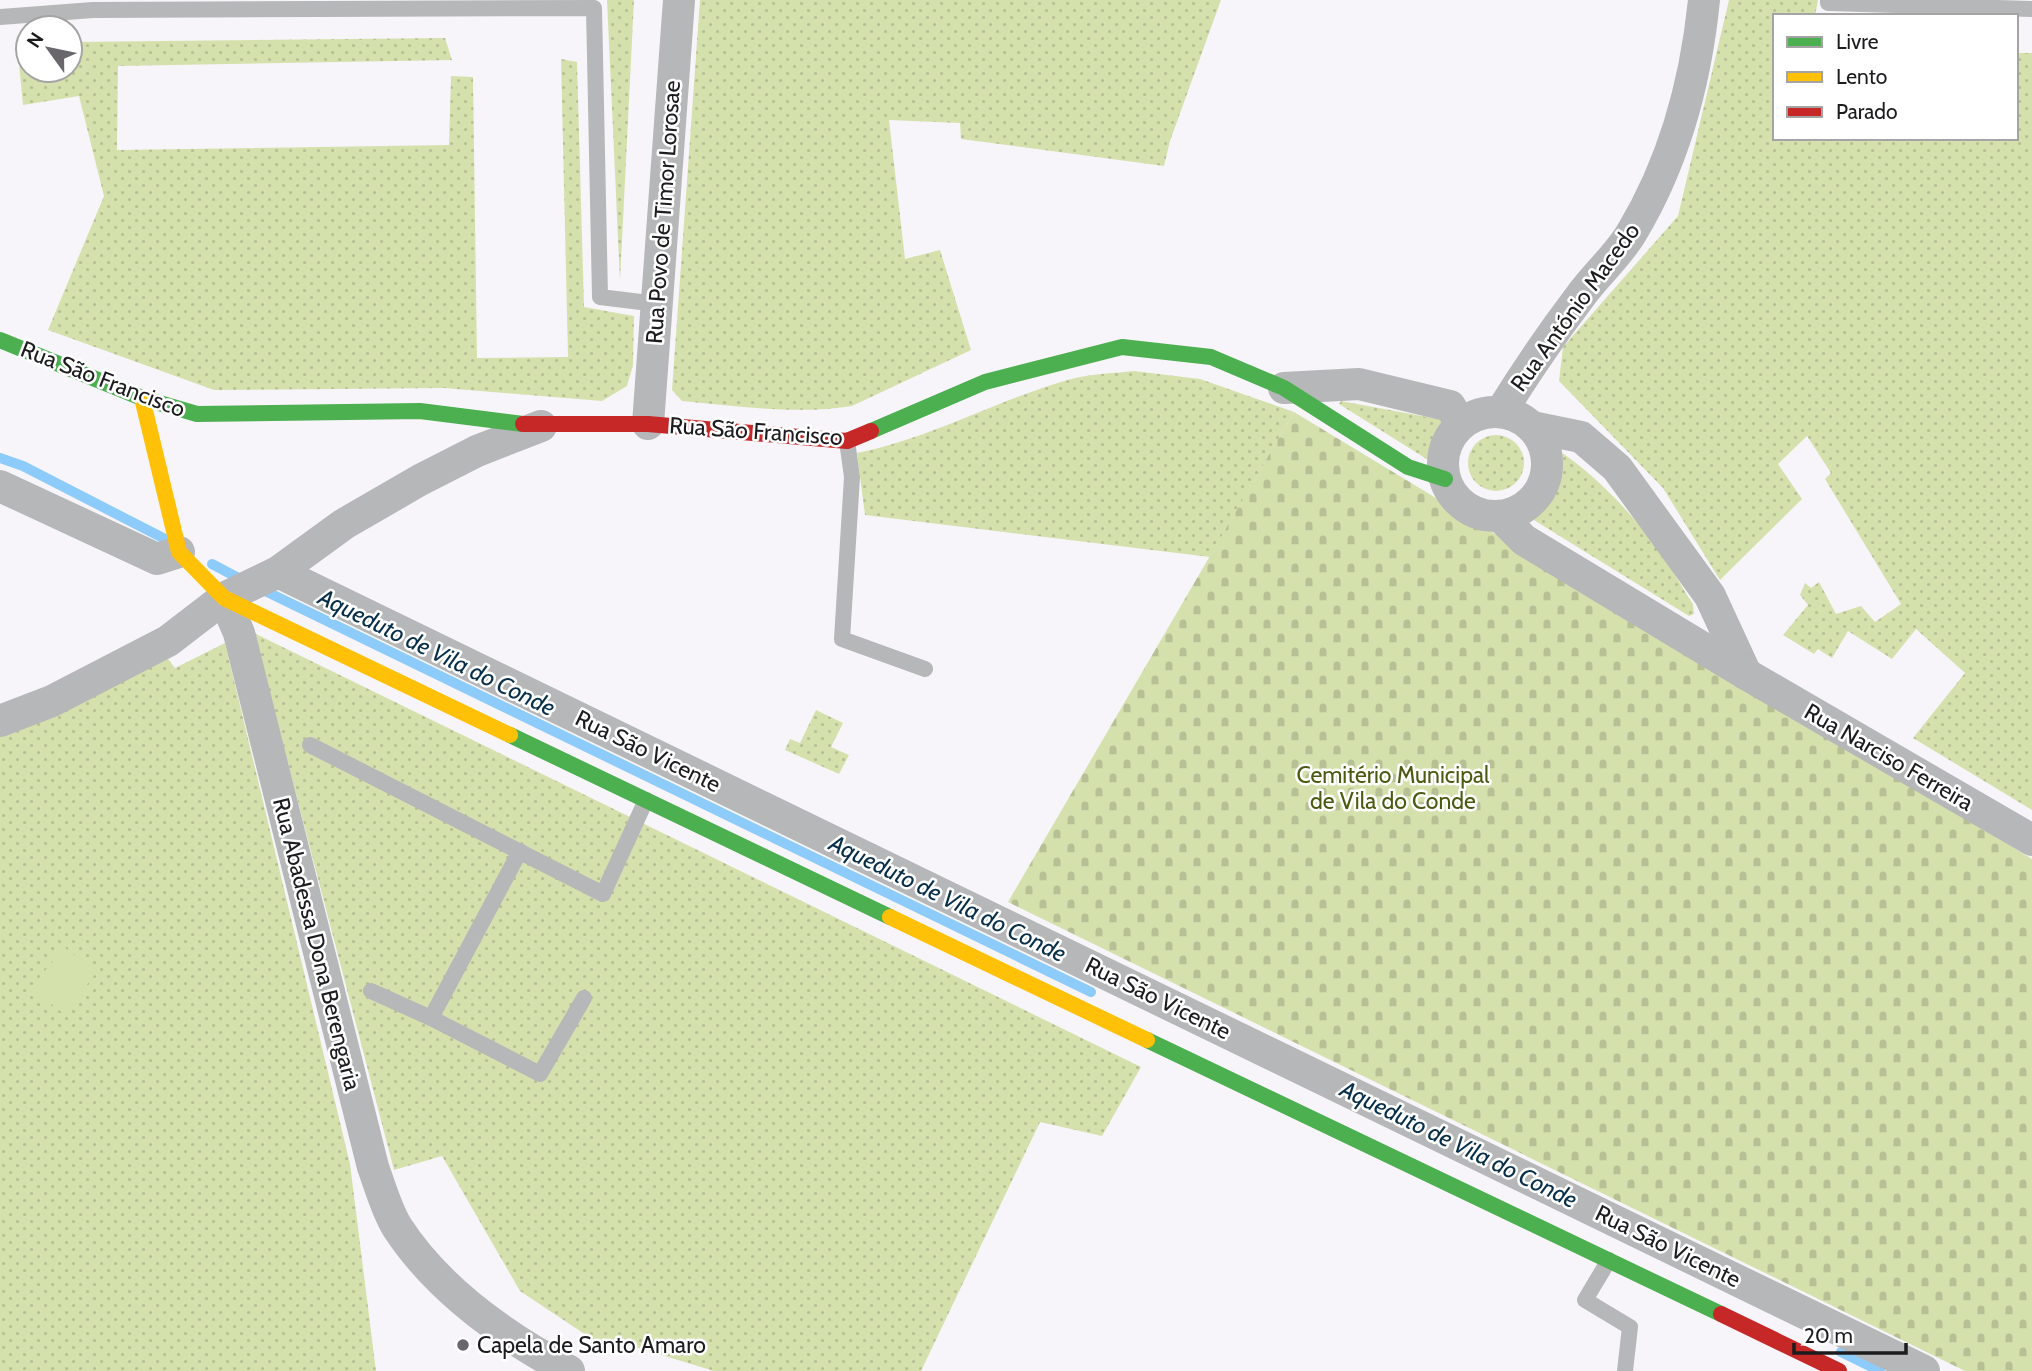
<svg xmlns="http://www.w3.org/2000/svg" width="2032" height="1371" viewBox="0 0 2032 1371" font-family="Cabin,sans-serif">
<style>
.grass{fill:url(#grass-dots)}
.cemetery{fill:url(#cemetery-stones)}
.park{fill:#d5e1ad}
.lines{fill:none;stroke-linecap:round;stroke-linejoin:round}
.stream{stroke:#8dccfa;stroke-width:10}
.lane{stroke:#b6b7b8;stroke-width:16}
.street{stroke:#b6b7b8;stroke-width:32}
.fast{stroke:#4caf50;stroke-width:16}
.slow{stroke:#ffc107;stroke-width:16}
.jam{stroke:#c62828;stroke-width:16}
.poi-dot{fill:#69676b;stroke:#fff;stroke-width:2.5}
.labels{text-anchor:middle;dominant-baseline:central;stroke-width:5;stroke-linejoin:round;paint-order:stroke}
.street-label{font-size:23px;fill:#1c1b1e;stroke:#fff}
.park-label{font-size:23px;fill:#4c5911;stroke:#fff}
.poi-label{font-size:23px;fill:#1c1b1e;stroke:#fff;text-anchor:start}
.water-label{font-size:24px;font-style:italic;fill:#072f49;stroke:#fff}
</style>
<defs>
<pattern id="grass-dots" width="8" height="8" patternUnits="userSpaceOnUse" patternTransform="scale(1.75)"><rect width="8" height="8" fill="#d5e1ad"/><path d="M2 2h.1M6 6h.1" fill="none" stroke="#b6c094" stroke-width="1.8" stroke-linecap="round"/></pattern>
<pattern id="cemetery-stones" width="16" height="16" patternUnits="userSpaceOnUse" patternTransform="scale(1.75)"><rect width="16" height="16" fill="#d5e1ad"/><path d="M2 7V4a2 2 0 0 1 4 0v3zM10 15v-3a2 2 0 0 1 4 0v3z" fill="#b6c094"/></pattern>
</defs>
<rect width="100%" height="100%" fill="#f7f5f9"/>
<g class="grass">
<path d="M607,0H634L620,281Z"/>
<path d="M700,0H1221L1170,141L1164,166L961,139L960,123L889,120L905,259L940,250L971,350L852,406C797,415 737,406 682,401L672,390Z"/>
<path d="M1729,0H1818L1815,16H1775V138H2016V53H2032V810L1913,738L1965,673L1916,629L1892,659L1848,631L1832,658L1818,649L1814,654L1783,635L1808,605L1800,595L1805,583L1811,588L1819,582L1836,614L1861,606L1875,622L1901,604L1825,479L1831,473L1807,436L1778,464L1802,499L1720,580L1663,488L1559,381L1563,347L1678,216Z"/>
<path d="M445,38L452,60L118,66L117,150L449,145L451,76L473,77L477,358L568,357L561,59L577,62L584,307L634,316L633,365L627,386L602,401L444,388L214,390L48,330L104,196L79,96L23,105L17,43H28V70H70V42Z"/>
<path d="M1134,371L1200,379L1294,412L1210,557L865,515L857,453C933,438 1000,398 1075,378C1093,374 1115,373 1134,371Z"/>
<path d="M1341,401L1449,421L1435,450L1433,463L1339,404Z"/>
<circle cx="1496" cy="463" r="28"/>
<path d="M1558,450C1598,477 1633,514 1661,554C1673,570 1682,588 1693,604L1694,614L1689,616L1529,517C1555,498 1557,481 1558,450Z"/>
<path d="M254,633L1141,1067L1102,1136L1040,1122L921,1371H714L632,1346L598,1343L520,1291L442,1156L394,1170Z"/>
<path d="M225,643L350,1164L376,1371H0V731L162,651L175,668Z"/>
<path d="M816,710L843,723L831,747L849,755L839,774L785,750L790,739L800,743Z"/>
</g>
<path class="cemetery" d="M1294,412L2032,859V1371H1965L1008,902Z"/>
<path class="park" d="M64,947L97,972L64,1014L31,988Z"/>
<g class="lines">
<g class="stream">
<path d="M0,458L23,466L167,540"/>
<path d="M212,564L244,581"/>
<path d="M259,588L1091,992"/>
<path d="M1841,1352L1880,1371"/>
</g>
<g class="lane">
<path d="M1828,0V3L2032,9"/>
<path d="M0,17L93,10L594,8L600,297L657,304"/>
<path d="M847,441L852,477L842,639L925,669"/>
<path d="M310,745L603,894L646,800"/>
<path d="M371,991L431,1018L520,851"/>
<path d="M431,1018L540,1074L584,998"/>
<path d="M1609,1260L1585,1300L1630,1327L1625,1371"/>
</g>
<g class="street">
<path d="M1284,388L1359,384L1450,406L1461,424"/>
<path d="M1501,412C1525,373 1551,335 1579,298C1595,275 1618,256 1632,232C1674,162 1696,80 1704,0"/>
<circle cx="1495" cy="464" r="52"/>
<path d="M648,424L679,0"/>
<path d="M1532,427L1581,437L1617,468L1710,596L1746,674"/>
<path d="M0,486L157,559L179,552"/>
<path d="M1500,516L1524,540L1746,674L2032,840"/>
<path d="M278,572L1924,1371"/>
<path d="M224,598L239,633L373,1167C380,1186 386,1209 397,1227C438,1290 503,1336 569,1371"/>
<path d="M0,721L52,701L168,641L224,598L278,572L344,524L420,480L477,451L541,426"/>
</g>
<g class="fast">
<path d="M0,340L142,398L197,414L420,411L523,424"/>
<path d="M871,431L985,382L1122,347L1211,357L1284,388L1408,467L1445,479"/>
<path d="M510,735L890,917"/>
<path d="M1147,1040L1721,1314"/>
</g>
<g class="slow">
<path d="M142,398L179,552L224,598L510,735"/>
<path d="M890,917L1147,1040"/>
</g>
<g class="jam">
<path d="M523,424H648L847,441L871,431"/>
<path d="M1721,1314L1839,1371"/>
</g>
</g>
<circle class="poi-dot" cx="463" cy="1345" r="7"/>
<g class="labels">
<g class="street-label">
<text transform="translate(663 212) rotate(-86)">Rua Povo de Timor Lorosae</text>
<text transform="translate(1575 307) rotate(-54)">Rua António Macedo</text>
<text transform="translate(103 379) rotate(21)">Rua São Francisco</text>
<text transform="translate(756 431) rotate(4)">Rua São Francisco</text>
<text transform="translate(648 751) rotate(26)">Rua São Vicente</text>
<text transform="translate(1889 757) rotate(30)">Rua Narciso Ferreira</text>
<text transform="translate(317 944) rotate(76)">Rua Abadessa Dona Berengaria</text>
<text transform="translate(1158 998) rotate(26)">Rua São Vicente</text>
<text transform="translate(1668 1246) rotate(26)">Rua São Vicente</text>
</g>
<g class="park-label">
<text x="1393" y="775">Cemitério Municipal<tspan x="1393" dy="26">de Vila do Conde</tspan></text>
</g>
<g class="poi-label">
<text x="477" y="1345">Capela de Santo Amaro</text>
</g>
<g class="water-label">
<text transform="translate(437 652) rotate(26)">Aqueduto de Vila do Conde</text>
<text transform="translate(948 898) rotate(26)">Aqueduto de Vila do Conde</text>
<text transform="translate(1459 1144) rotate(26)">Aqueduto de Vila do Conde</text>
</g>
</g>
<rect x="1773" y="14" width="245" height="126" fill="#ffffff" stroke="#a4a4a5" stroke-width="2"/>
<rect x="1787" y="37" width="35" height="10" fill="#4caf50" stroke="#a4a4a5" stroke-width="2"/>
<text x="1836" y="49" font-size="21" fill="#1c1b1e">Livre</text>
<rect x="1787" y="72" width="35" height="10" fill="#ffc107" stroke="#a4a4a5" stroke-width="2"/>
<text x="1836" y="84" font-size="21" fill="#1c1b1e">Lento</text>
<rect x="1787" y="107" width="35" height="10" fill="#c62828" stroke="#a4a4a5" stroke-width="2"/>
<text x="1836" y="119" font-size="21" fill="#1c1b1e">Parado</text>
<g transform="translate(49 49) rotate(303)"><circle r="33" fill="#ffffff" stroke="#a4a4a5" stroke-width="2"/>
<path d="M0-5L12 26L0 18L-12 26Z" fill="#69676b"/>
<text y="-10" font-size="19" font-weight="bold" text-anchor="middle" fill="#1c1b1e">N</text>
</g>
<path d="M1794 1343v10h112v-10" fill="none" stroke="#1c1b1e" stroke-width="3.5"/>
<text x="1804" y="1343" font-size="21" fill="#1c1b1e" stroke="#ffffff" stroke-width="5" paint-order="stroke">20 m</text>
</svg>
